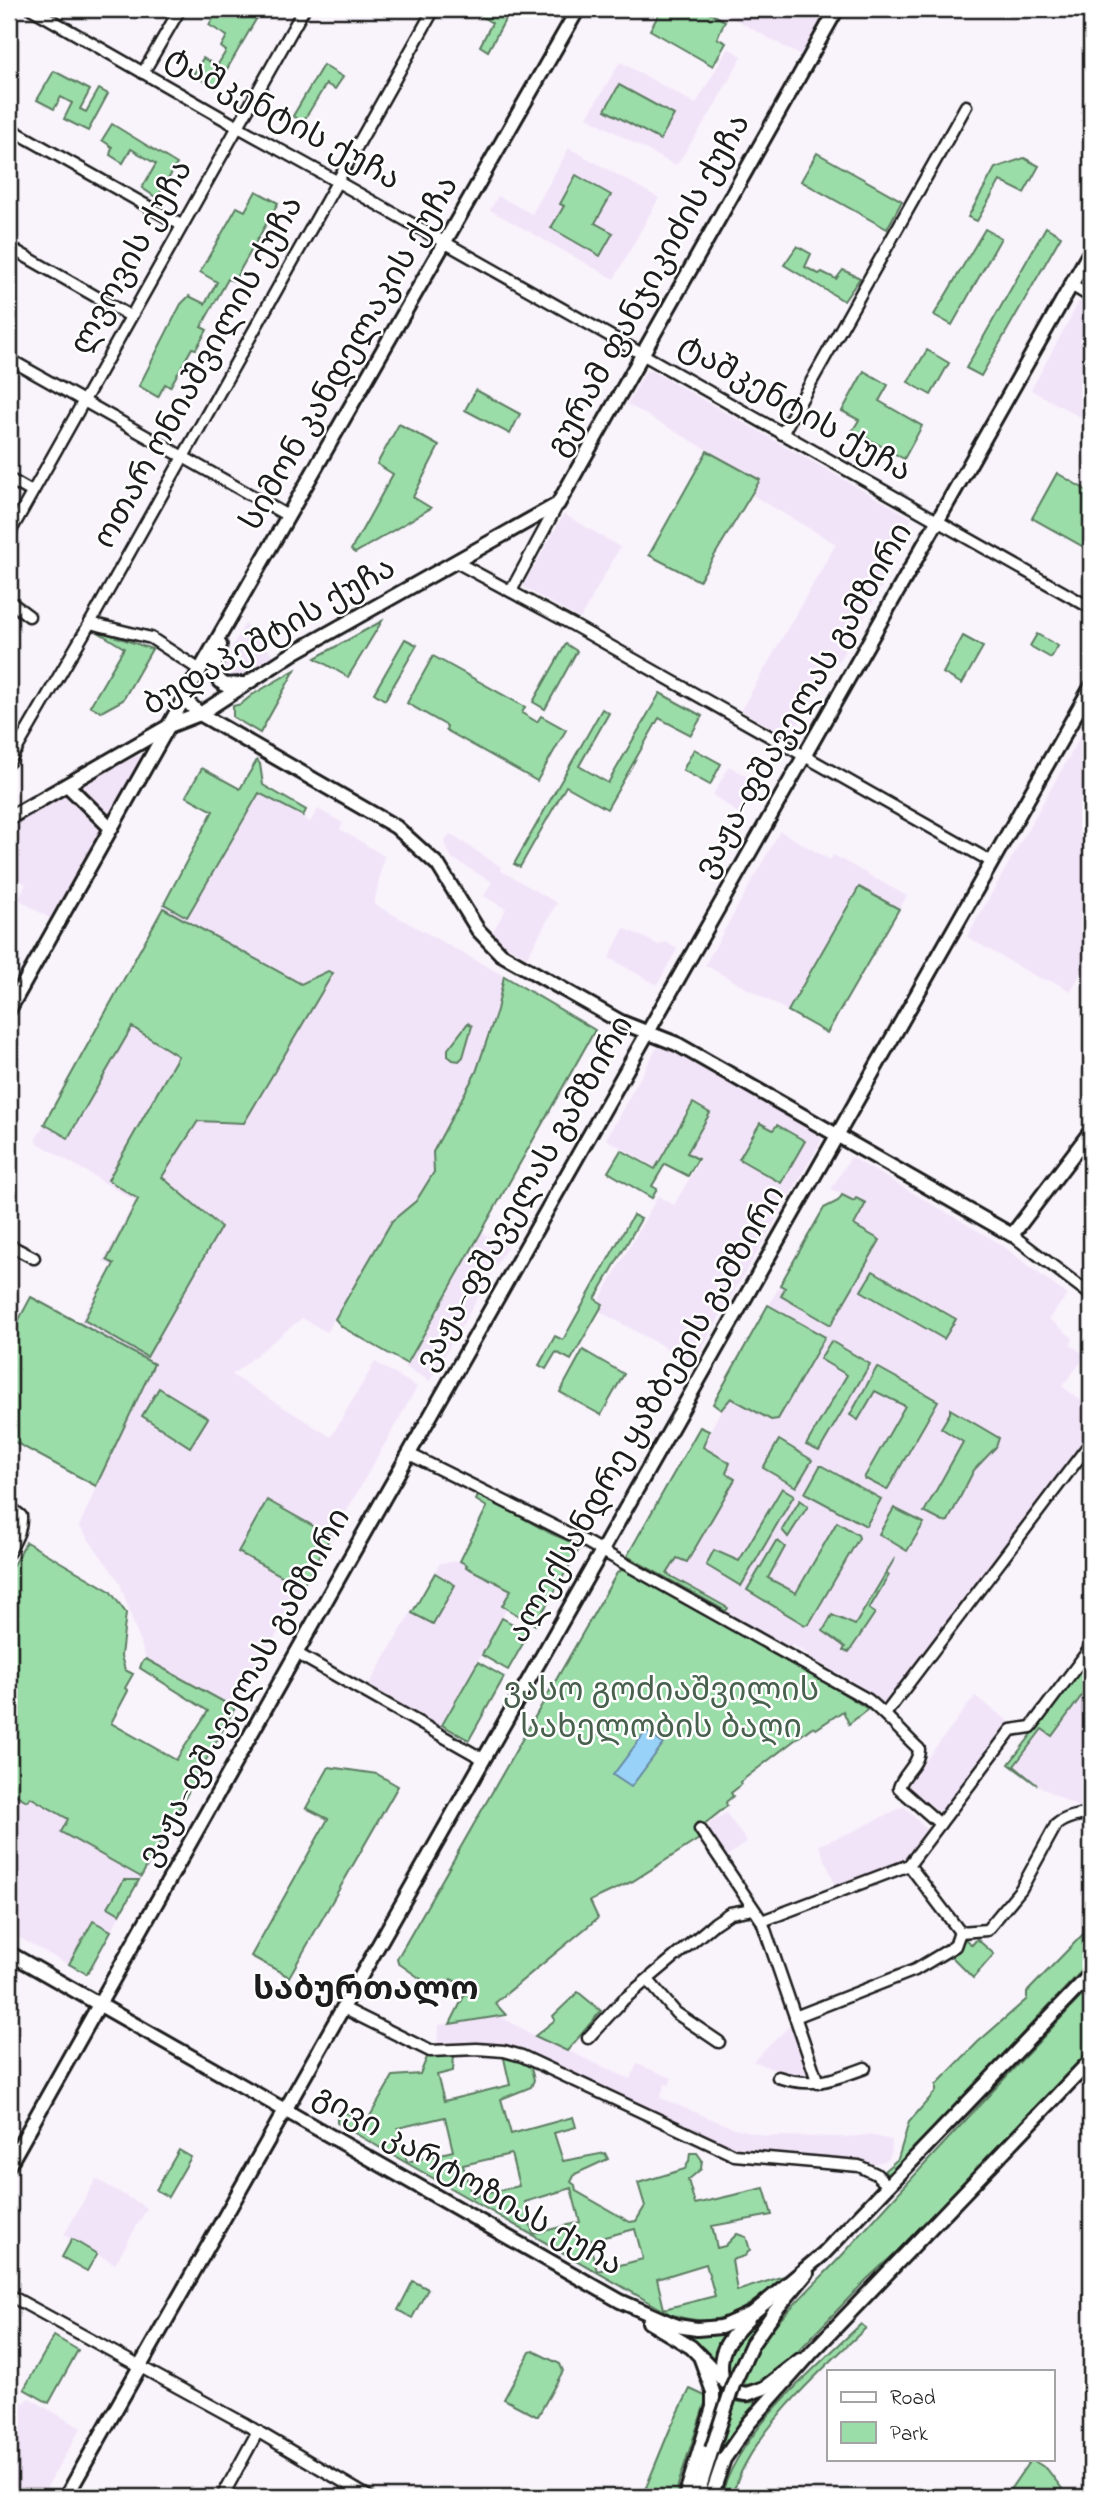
<svg xmlns="http://www.w3.org/2000/svg" width="1100" height="2506" viewBox="0 0 1100 2506" font-family="'Indie Flower','Noto Sans Georgian',sans-serif">
<style>
.built{fill:#f2e4f8}
.green{fill:#9bdda8;stroke:#5c7c62;stroke-width:2;fill-rule:evenodd}
.water{fill:#99d2f9;stroke:#6789a1;stroke-width:2}
.lines{fill:none;stroke-linecap:round;stroke-linejoin:round}
.minor-casing{stroke:#1c1c1c;stroke-width:15}
.major-casing{stroke:#1c1c1c;stroke-width:18}
.minor{stroke:#fff;stroke-width:10}
.major{stroke:#fff;stroke-width:12}
.major-bridge-casing{stroke:#1c1c1c;stroke-width:18;stroke-linecap:butt}
.major-bridge{stroke:#fff;stroke-width:12}
.labels{text-anchor:middle;dominant-baseline:central;stroke-width:5;stroke-linejoin:round;paint-order:stroke}
.street-label{font-size:32px;fill:#1c1c1c;stroke:#fff}
.park-label{font-size:32px;fill:#48604d;stroke:#fff}
.neighbourhood-label{font-size:33px;font-weight:bold;fill:#1c1c1c;stroke:#fff}
</style>
<rect width="100%" height="100%" fill="#f9f3fc"/>
<filter id="ink" filterUnits="userSpaceOnUse"><feTurbulence type="fractalNoise" baseFrequency=".0143" numOctaves="2"/><feDisplacementMap in="SourceGraphic" scale="14" xChannelSelector="R" yChannelSelector="G"/><feConvolveMatrix kernelMatrix="1 2 1 2 8 2 1 2 1" color-interpolation-filters="sRGB"/></filter>
<g filter="url(#ink)">
<g class="built">
<path d="M716,9H830L803,57Z"/>
<path d="M728,48L742,56L711,112L678,163L674,165L587,117L620,62L696,104Z"/>
<path d="M569,148L659,198L614,279L490,210L498,196L532,214Z"/>
<path d="M1088,301L1091,303V423L1031,390L1079,302Z"/>
<path d="M646,371H652L912,518L882,571L886,579L839,661L833,662L793,736L788,737L741,710L836,544L752,495L760,480L627,404Z"/>
<path d="M564,514L620,547L580,619L525,588L524,584Z"/>
<path d="M245,623L274,656L229,682L221,674L230,651Z"/>
<path d="M1091,718V955L1071,991L1054,982L1039,978L967,937Z"/>
<path d="M137,755L142,758L140,763L54,921L18,899L26,884L9,874V827Z"/>
<path d="M729,766L760,784L742,816L713,795Z"/>
<path d="M259,792L310,822L318,809L343,823L340,829L384,856L374,904L504,976L497,1010L476,1072L433,1152L434,1172L416,1201L392,1221L327,1332L302,1318L232,1375L331,1437L375,1362L417,1387L235,1708L146,1659L119,1581L79,1526L154,1364L79,1323L112,1266L103,1261L135,1201L35,1141L164,904L187,916Z"/>
<path d="M780,831L830,860L833,855L907,896L899,909L859,887L788,1011L705,965Z"/>
<path d="M450,834L501,867L500,870L557,903L527,957L495,939L492,933L506,909L484,896L492,882L452,858L444,843Z"/>
<path d="M624,928L659,945L666,942L677,949L657,985L609,958Z"/>
<path d="M663,1045L819,1134L822,1140L693,1363L599,1311L603,1304L599,1301L658,1196L674,1205L700,1160L669,1142L655,1167L606,1139L656,1049Z"/>
<path d="M851,1157L999,1243L1067,1295L1049,1319L1073,1338L1071,1345L1086,1356L1062,1386L1089,1407L1084,1414L1091,1420V1436L997,1556L887,1706L868,1696L869,1693L850,1680L807,1657L808,1654L792,1645L790,1648L627,1556L679,1464L690,1470L722,1408L724,1409L744,1375L733,1368L824,1208L838,1201L842,1195L831,1189Z"/>
<path d="M481,1232L507,1247L430,1381L405,1367Z"/>
<path d="M460,1561L467,1565L466,1567L511,1591L502,1606L507,1609L439,1729L367,1688L440,1563Z"/>
<path d="M1091,1657V1814L1037,1785L1009,1764Z"/>
<path d="M975,1696L1011,1723L942,1814L906,1786Z"/>
<path d="M9,1791L27,1801L30,1797L69,1819L62,1833L141,1877L87,1975L9,1932Z"/>
<path d="M904,1806L929,1832L907,1861L836,1887L819,1845L856,1830Z"/>
<path d="M726,1813L747,1842L724,1858L707,1833L710,1823Z"/>
<path d="M499,2016L535,2036L630,2079L637,2064L672,2078L669,2085L665,2084L660,2098L734,2128L766,2136L845,2137L869,2135L892,2140L891,2154L888,2160L873,2164L861,2160L735,2151L524,2055L437,2050L438,2025Z"/>
<path d="M793,2023L812,2080L783,2073L753,2061Z"/>
<path d="M96,2179L147,2208L115,2264L64,2235Z"/>
<path d="M29,2398L81,2428L41,2497H9V2414L18,2399L25,2403Z"/>
</g>
<g class="green">
<path d="M219,9H225L238,16L241,12L237,9H262L216,88L193,75L203,58L217,66L226,51L221,47L227,36L209,25Z"/>
<path d="M482,9H491L506,18L488,51L480,46L492,23L479,15Z"/>
<path d="M662,9H703L725,21L717,38L726,43L713,66L650,30Z"/>
<path d="M323,65L343,77L335,89L326,84L303,122L293,116Z"/>
<path d="M54,71L90,90L80,109L86,112L99,89L108,94L88,131L64,119L72,103L61,97L54,109L37,100Z"/>
<path d="M619,85L674,115L660,140L605,110Z"/>
<path d="M112,124L177,164L157,198L142,188L156,164L131,149L123,163L110,155L112,147L102,140Z"/>
<path d="M817,153L902,201L887,229L801,181Z"/>
<path d="M1024,158L1039,166L1024,193L1000,181L977,221L968,217L995,168Z"/>
<path d="M576,175L611,195L595,223L613,233L600,256L551,228L564,206L560,204Z"/>
<path d="M256,191L278,203L234,281L228,279L201,327L207,330L196,349L192,348L170,387L165,384L158,397L139,386L181,304L189,296L205,304L217,282L200,272L237,207L245,211Z"/>
<path d="M1046,227L1061,236L981,376L966,368Z"/>
<path d="M985,229L1001,238L952,325L934,315Z"/>
<path d="M797,246L811,254L805,267L819,274L822,272L836,279L843,270L860,278L844,301L784,265Z"/>
<path d="M927,350L949,363L931,395L908,382Z"/>
<path d="M864,371L888,385L879,401L922,426L904,459L853,430L859,420L842,411Z"/>
<path d="M476,390L520,414L510,434L465,410Z"/>
<path d="M399,424L439,446L413,497L431,508L355,553L351,550L393,474L377,464Z"/>
<path d="M707,451L760,480L699,581L649,555Z"/>
<path d="M1057,473L1091,493V551L1032,518Z"/>
<path d="M382,621L348,677L315,658Z"/>
<path d="M93,629L152,649L123,700L101,712L90,706L124,648Z"/>
<path d="M1037,634L1058,646L1051,658L1030,646Z"/>
<path d="M963,636L983,647L962,684L943,673Z"/>
<path d="M405,639L417,645L385,700L374,693Z"/>
<path d="M566,644L577,651L545,709L533,702Z"/>
<path d="M433,656L525,707L522,713L537,722L541,716L566,730L537,781L446,730L447,726L407,703Z"/>
<path d="M295,670L260,733L233,717V706L241,704L252,695Z"/>
<path d="M660,693L702,716L691,735L659,718L607,809L566,786L520,867L514,864L602,709L609,713L579,766L608,783Z"/>
<path d="M694,749L721,764L710,785L683,770Z"/>
<path d="M257,760L260,764L263,785L306,810L303,816L259,793L187,917L164,904L213,811L186,796L202,768L240,789Z"/>
<path d="M859,887L899,909L827,1033L788,1011Z"/>
<path d="M163,908L301,984L328,971L333,973L244,1123L198,1121L162,1177L221,1227L147,1357L84,1320L114,1264L107,1260L138,1199L108,1180L178,1056L132,1027L68,1138L44,1124Z"/>
<path d="M504,976L595,1030L407,1364L342,1327L335,1319L392,1221L416,1201L434,1172L433,1152L476,1072L497,1010Z"/>
<path d="M468,1023L472,1026L463,1057L459,1061L453,1060L448,1056V1049Z"/>
<path d="M693,1103L710,1113L687,1153L698,1159L688,1176L665,1164L652,1186L657,1189L652,1198L608,1172L621,1150L655,1169Z"/>
<path d="M760,1123L773,1130L777,1125L805,1141L781,1183L739,1159Z"/>
<path d="M842,1195L854,1201L856,1198L866,1203L854,1225L880,1240L831,1325L781,1296L785,1288L780,1285L824,1208L838,1201Z"/>
<path d="M633,1215L641,1219L595,1299L603,1304L571,1360L556,1352L546,1369L539,1365L555,1336L563,1340Z"/>
<path d="M873,1271L956,1319L944,1339L861,1291Z"/>
<path d="M31,1297L154,1364L96,1486L9,1439V1338Z"/>
<path d="M768,1305L825,1337L778,1419L771,1420L731,1398L721,1410L713,1404Z"/>
<path d="M831,1341L870,1364L819,1451L806,1445L847,1375L820,1359Z"/>
<path d="M583,1350L624,1374L601,1415L560,1392Z"/>
<path d="M877,1367L938,1401L887,1490L864,1478L905,1406L875,1391L858,1420L850,1415Z"/>
<path d="M159,1388L208,1418L190,1447L142,1416Z"/>
<path d="M950,1409L999,1438L996,1447L974,1470L948,1521L943,1522L924,1512L963,1442L941,1428L950,1413Z"/>
<path d="M700,1427L709,1431L703,1447L730,1463L726,1473L735,1479L687,1562L677,1558L667,1574L728,1608L726,1611L627,1556Z"/>
<path d="M779,1440L812,1460L796,1487L763,1468Z"/>
<path d="M822,1466L881,1499L866,1526L805,1493L820,1466Z"/>
<path d="M782,1488L794,1495L741,1586L706,1565L714,1550L739,1561Z"/>
<path d="M479,1494L552,1534L581,1546L535,1625L502,1606L511,1590L466,1567L467,1565L460,1561L487,1507L476,1500Z"/>
<path d="M267,1500L331,1536L302,1587L238,1552Z"/>
<path d="M800,1500L808,1506L788,1537L782,1530Z"/>
<path d="M894,1508L924,1523L907,1551L879,1534Z"/>
<path d="M837,1522L858,1535L859,1538L809,1624L805,1625L747,1590L776,1541H778L785,1547L768,1578L796,1593Z"/>
<path d="M26,1542L110,1591L126,1613L121,1656L125,1670L133,1674L125,1688L128,1691L111,1723L176,1760L208,1711L140,1668L142,1662L146,1659L235,1708L141,1877L61,1832L68,1819L30,1797L27,1801L9,1791V1572Z"/>
<path d="M895,1558L886,1573L889,1575L869,1609L875,1613L849,1652L843,1651L845,1647L823,1631L832,1615L855,1625Z"/>
<path d="M625,1568L767,1646L868,1709L849,1724L843,1711L816,1729L812,1727L740,1782L741,1785L731,1793L733,1796L726,1802L727,1806L697,1830L702,1837L633,1881L590,1901L598,1918L495,2003L506,2015L450,2024L468,1988L451,1979L443,1991L433,1984L431,1986L398,1963L397,1959L617,1573Z"/>
<path d="M435,1573L455,1585L433,1624L412,1613Z"/>
<path d="M502,1618L529,1633L508,1670L482,1655Z"/>
<path d="M1091,1657V1683L1052,1736L1042,1729L1014,1766L1037,1785L1009,1764Z"/>
<path d="M478,1662L504,1677L469,1740L442,1725Z"/>
<path d="M329,1767L377,1774L398,1786L289,1977L251,1956L328,1819L306,1808Z"/>
<path d="M124,1880H139L120,1914L108,1907Z"/>
<path d="M93,1921L111,1931L87,1974L69,1964Z"/>
<path d="M1091,1926V1961L896,2167L887,2174L884,2171L898,2159L909,2122L936,2091V2085L978,2042L1027,1999V1992Z"/>
<path d="M965,1939L972,1945L977,1939L994,1954L973,1978L950,1955Z"/>
<path d="M1091,1986V2051L938,2214L867,2279L787,2363C773,2375 747,2397 730,2376C726,2371 724,2362 726,2356C729,2340 757,2318 769,2307L748,2338L760,2345C785,2310 817,2283 846,2251C926,2161 1009,2074 1091,1986Z"/>
<path d="M578,1992L601,2011L567,2051L535,2036L555,2020L553,2016Z"/>
<path d="M454,2054L453,2071L437,2075L444,2101L510,2085L503,2054L530,2064L534,2080L531,2087L501,2099L511,2134L573,2117L576,2127L554,2133L563,2161L605,2153L608,2159L575,2174L571,2182L575,2185L576,2191L630,2222L636,2221L645,2206L638,2183L685,2169L689,2161L690,2153H697L702,2160L701,2169L688,2180L695,2204L764,2188L772,2215L712,2226L717,2248L725,2246L737,2234L746,2237L750,2250L745,2256L732,2260L737,2291L787,2275C749,2306 722,2333 670,2314L337,2123V2115L340,2109L366,2123L393,2076L420,2074L428,2055ZM445,2117L453,2151L407,2162L398,2128ZM511,2154L519,2186L472,2197L463,2165ZM571,2188L580,2222L533,2234L525,2202ZM635,2229L643,2259L597,2271L589,2241ZM706,2264L715,2296L664,2309L657,2279Z"/>
<path d="M179,2150L191,2157L168,2197L156,2190Z"/>
<path d="M72,2239L97,2254L87,2271L62,2257Z"/>
<path d="M413,2281L428,2289L412,2318L398,2310Z"/>
<path d="M861,2324L866,2328C821,2370 747,2436 732,2497H721C738,2432 813,2370 861,2324Z"/>
<path d="M732,2331L716,2361L704,2349L680,2332L710,2336Z"/>
<path d="M54,2336L78,2350L49,2403L24,2389Z"/>
<path d="M533,2351L560,2364L563,2371L538,2416H536L504,2399L530,2352Z"/>
<path d="M714,2377C727,2400 735,2406 762,2401L732,2435L713,2472L719,2448L706,2444Z"/>
<path d="M690,2389L705,2396V2403L678,2485L677,2497H642L670,2429Z"/>
<path d="M1031,2459L1047,2469L1063,2490L1062,2497H1005Z"/>
</g>
<path class="water" d="M646,1731L663,1744L631,1787L613,1775Z"/>
<g class="lines">
<g class="minor-casing">
<g id="minor">
<path d="M32,9L231,123L338,182L1091,608"/>
<path d="M143,73L180,9"/>
<path d="M9,128L181,225"/>
<path d="M9,247L130,316"/>
<path d="M1071,285L1091,297"/>
<path d="M9,359L288,516"/>
<path d="M782,434L966,106"/>
<path d="M9,479L32,492"/>
<path d="M9,534L304,9"/>
<path d="M456,562L573,625L992,862"/>
<path d="M511,591L558,504"/>
<path d="M9,601L29,616"/>
<path d="M90,623L151,638L200,670"/>
<path d="M9,762L90,623L434,9"/>
<path d="M1012,1235L1091,1295"/>
<path d="M9,1245L34,1258"/>
<path d="M409,1454L586,1542L867,1699C886,1714 901,1732 919,1749C919,1765 903,1773 899,1788L940,1824"/>
<path d="M9,1506L21,1516C22,1530 15,1540 9,1552"/>
<path d="M296,1653L483,1759"/>
<path d="M886,1713L1091,1442"/>
<path d="M700,1829L762,1921L818,2083"/>
<path d="M909,1865L960,1932"/>
<path d="M762,1921L909,1865L1011,1730L1031,1727L1091,1647"/>
<path d="M960,1932L987,1930L1021,1889L1056,1825C1064,1818 1081,1813 1091,1815"/>
<path d="M648,1980L676,2013L719,2042"/>
<path d="M343,2008L430,2051L477,2049L504,2051L522,2056L734,2155L859,2166L876,2174L888,2186"/>
<path d="M795,2017L915,1970L955,1946L960,1932"/>
<path d="M588,2038L623,2000L715,1923L730,1913L753,1909"/>
<path d="M778,2077C812,2088 833,2080 865,2068"/>
<path d="M9,2295L245,2424L369,2497"/>
<path d="M222,2497L258,2431"/>
</g>
</g>
<g class="major-casing">
<g id="major">
<path d="M220,645C215,660 210,676 225,685L242,684"/>
<path d="M184,699L200,714L396,827L438,865L478,930L501,954L621,1022L677,1044L1012,1235L1091,1131"/>
<path d="M67,785L111,828"/>
<path d="M9,818L169,726L200,714L295,652L558,504L837,9"/>
<path d="M9,1010L200,670L578,9"/>
<path d="M9,1953L620,2301L677,2326L697,2329L721,2327L753,2313L823,2254L1091,1974"/>
<path d="M9,2165L334,1586L1091,250"/>
<path d="M649,2322L691,2347L730,2387L740,2393L747,2394L764,2388L800,2360"/>
<path d="M752,2344L775,2311L807,2273"/>
<path d="M722,2378C717,2350 729,2339 748,2319"/>
<path d="M66,2497L1091,687"/>
<path d="M685,2497L713,2407V2392L701,2359"/>
<path d="M697,2497L712,2449"/>
<path d="M711,2497L724,2459L749,2423L812,2352L1091,2060"/>
</g>
</g>
<use href="#minor" class="minor"/>
<use href="#major" class="major"/>
<g class="major-bridge-casing">
<path id="major-bridge" d="M712,2449L733,2385L752,2344"/>
</g>
<use href="#major-bridge" class="major-bridge"/>
</g>
</g>
<g class="labels">
<g class="street-label">
<text transform="translate(282 120) rotate(29)">ტაშკენტის ქუჩა</text>
<text transform="translate(133 258) rotate(-61)">ლვოვის ქუჩა</text>
<text transform="translate(650 286) rotate(-61)">გურამ ფანჯიკიძის ქუჩა</text>
<text transform="translate(351 354) rotate(-60)">სიმონ კანდელაკის ქუჩა</text>
<text transform="translate(200 373) rotate(-61)">ოთარ ონიაშვილის ქუჩა</text>
<text transform="translate(794 410) rotate(30)">ტაშკენტის ქუჩა</text>
<text transform="translate(270 638) rotate(-30)">ბუდაპეშტის ქუჩა</text>
<text transform="translate(805 701) rotate(-60)">ვაჟა-ფშაველას გამზირი</text>
<text transform="translate(526 1194) rotate(-60)">ვაჟა-ფშაველას გამზირი</text>
<text transform="translate(648 1415) rotate(-60)">ალექსანდრე ყაზბეგის გამზირი</text>
<text transform="translate(246 1688) rotate(-61)">ვაჟა-ფშაველას გამზირი</text>
<text transform="translate(467 2182) rotate(30)">გივი კარტოზიას ქუჩა</text>
</g>
<g class="park-label">
<text x="661" y="1692">ვასო გოძიაშვილის<tspan x="661" dy="37">სახელობის ბაღი</tspan></text>
</g>
<g class="neighbourhood-label">
<text x="366" y="1991">საბურთალო</text>
</g>
</g>
<rect width="1100" height="2506" fill="none" stroke="#fff" stroke-width="35"/>
<rect x="18" y="18" width="1065" height="2471" fill="none" stroke="#1c1c1c" stroke-width="2.5" filter="url(#ink)"/>
<rect x="827" y="2370" width="228" height="91" fill="#ffffff" stroke="#a4a4a4" stroke-width="2"/>
<rect x="841" y="2392" width="35" height="10" fill="#ffffff" stroke="#a4a4a4" stroke-width="2"/>
<text x="890" y="2404" font-size="21" fill="#1c1c1c">Road</text>
<rect x="841" y="2422" width="35" height="21" fill="#9bdda8" stroke="#a4a4a4" stroke-width="2"/>
<text x="890" y="2440" font-size="21" fill="#1c1c1c">Park</text>
</svg>
